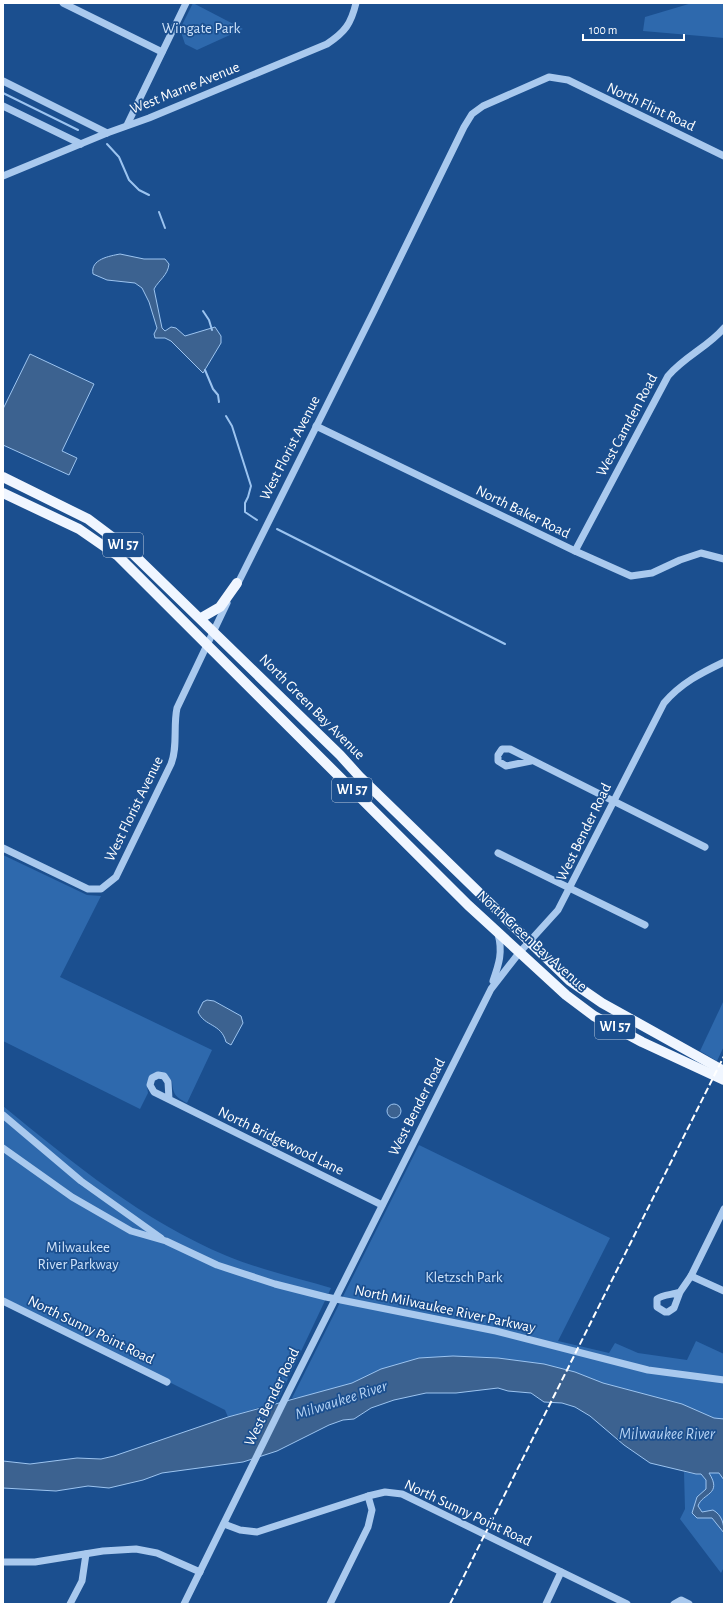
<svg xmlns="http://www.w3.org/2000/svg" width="727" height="1607" viewBox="0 0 727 1607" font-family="'Alegreya Sans',sans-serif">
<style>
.green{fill:#2e69ad}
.water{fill:#3c6290;stroke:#9cc4f0}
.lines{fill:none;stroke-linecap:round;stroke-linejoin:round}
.stream{stroke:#9cc4f0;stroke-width:2}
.minor{stroke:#a9c9ee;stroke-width:7}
.major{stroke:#f0f6ff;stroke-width:10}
.rail{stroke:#fff;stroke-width:2;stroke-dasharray:7 3;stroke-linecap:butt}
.labels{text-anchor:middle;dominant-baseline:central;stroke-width:3.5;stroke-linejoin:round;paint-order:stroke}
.shield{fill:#1b4f8f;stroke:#bbcadd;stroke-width:1}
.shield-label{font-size:14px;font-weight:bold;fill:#fff}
.park-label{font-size:15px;fill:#cfe3fa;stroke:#1b4f8f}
.street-label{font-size:15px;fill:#fff;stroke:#1b4f8f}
.water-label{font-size:16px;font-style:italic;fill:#b5d3f5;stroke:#1b4f8f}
</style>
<rect width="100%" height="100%" fill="#1b4f8f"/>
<g class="green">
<path d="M193,3L243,29L197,50L185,44L180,29Z"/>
<path d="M692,3H724V38L643,31L645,17Z"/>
<path d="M3,855L87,895L101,896L60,977L212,1050L187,1103C175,1097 173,1094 172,1081L164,1073L147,1086L148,1093L140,1109L3,1041Z"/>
<path d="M724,1000V1046L717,1061L700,1051Z"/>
<path d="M3,1106C73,1163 143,1221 227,1256C258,1269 298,1278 331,1288L277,1402L228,1417L225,1410L3,1299Z"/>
<path d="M419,1145L610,1238L558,1341L609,1353L615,1343L638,1353L687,1360L696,1341L724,1354V1451L533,1379L292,1398Z"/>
<path d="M684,1472L696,1474L716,1472L719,1473L724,1480V1567L721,1573L680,1519L685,1509Z"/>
</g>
<g class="water">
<path d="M120,254L144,259H165L169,264C168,275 159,280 154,289L162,328L165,331L171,327L176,328L185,336L215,327L221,336V343L203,373L171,341L165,338H155L154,334L157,328L149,302L142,288L135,283L107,280L93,274C90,259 110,256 120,254Z"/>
<path d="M30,354L94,384L62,451L77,458L69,475L3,445V409Z"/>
<path d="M207,1000L214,1001L241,1016L243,1023L231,1045L226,1042C221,1023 205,1027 198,1012L203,1002Z"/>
<circle cx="394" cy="1111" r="7"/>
<path d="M453,1356L498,1358L544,1364L575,1372L603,1383L682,1404L714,1418L724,1419V1480L719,1473H709C723,1495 702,1493 698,1506L702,1512L713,1510C722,1515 724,1524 724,1533L712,1518H697L692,1513L697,1497L706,1489V1480L701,1474H696L650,1463L624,1445L590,1416L575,1407L562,1403L544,1402L531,1393L508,1391L498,1388L456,1393H426L394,1400L371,1408L354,1419L343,1420L329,1425L277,1451L243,1462L162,1473L143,1480L109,1488L88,1486L56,1491L3,1488V1461L30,1464L77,1458L101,1459L114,1456L228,1417L352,1383L381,1369L419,1358Z"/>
</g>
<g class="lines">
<g class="stream">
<path d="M3,93L78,130"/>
<path d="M107,144L119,157L129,180L139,190L149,195"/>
<path d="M159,212L165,228"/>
<path d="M203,311L209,320L212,330"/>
<path d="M205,370L213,389L218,395L219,402"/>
<path d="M226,416L232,426L251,486L248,497L245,503V512L257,520"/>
<path d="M277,529L505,644"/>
</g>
<g class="minor">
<path d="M63,3L162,52"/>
<path d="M3,81L107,133"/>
<path d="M3,106L81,144"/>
<path d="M127,125L186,3"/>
<path d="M3,176L107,133L149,118L327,44C345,32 351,24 356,3"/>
<path d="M316,426L575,551L631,576L652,573L680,560L701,553L724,559"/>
<path d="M575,551L668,376C685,356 708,347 724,328"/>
<path d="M236,587L374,311L464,127L472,114L483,106L549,77L568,80L724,156"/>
<path d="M531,761L506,766L498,761V755L502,749H510L705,847"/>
<path d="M3,848L88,889H101L116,877L171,764C178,747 173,726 177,708L227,603"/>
<path d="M498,853L645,925"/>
<path d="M493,981C499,964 503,952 498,934"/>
<path d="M169,1099L168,1082L164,1076L158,1075L152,1078L150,1085L154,1092L382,1205"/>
<path d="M3,1115L81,1181L161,1238"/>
<path d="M3,1148L72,1197L131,1231L166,1241L217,1265L275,1284L326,1297L496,1331L648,1370L724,1380"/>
<path d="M691,1276L724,1291"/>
<path d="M680,1292C673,1295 663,1294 657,1299V1307L665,1312H668L674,1308L680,1292L691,1276L724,1209"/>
<path d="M3,1301L167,1382"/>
<path d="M224,1524L240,1530L257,1532L368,1496L385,1492L402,1494L627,1604"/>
<path d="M3,1562H35L103,1551L136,1549L157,1553L200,1572"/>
<path d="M70,1604L82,1581L86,1554"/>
<path d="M184,1604L283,1403L491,989L519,953L558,910L664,703C681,683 701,673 724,662"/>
<path d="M330,1604L368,1527L372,1510L368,1496"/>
<path d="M546,1604L561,1572"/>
<path d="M674,1604L681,1600L689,1604"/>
</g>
<g class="major">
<path d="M3,477L88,519L128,549L340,755L359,776L570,981L602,1003L724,1071"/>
<path d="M3,493L79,529L118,556L468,905L566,995L594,1016L642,1042L724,1080"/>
<path d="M201,618L220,607L237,583"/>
</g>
<path class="rail" d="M450,1604L724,1056"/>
</g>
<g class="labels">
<g class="shield">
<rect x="103" y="533" width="40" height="24" rx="3"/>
<rect x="332" y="778" width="40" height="24" rx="3"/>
<rect x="595" y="1015" width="40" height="24" rx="3"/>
</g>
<g class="shield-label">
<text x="123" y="545">WI 57</text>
<text x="352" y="790">WI 57</text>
<text x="615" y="1027">WI 57</text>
</g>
<g class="park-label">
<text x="201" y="28">Wingate Park</text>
<text x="78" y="1247">Milwaukee<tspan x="78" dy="17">River Parkway</tspan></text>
<text x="464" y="1277">Kletzsch Park</text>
</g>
<g class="street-label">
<text transform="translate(185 88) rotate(-22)">West Marne Avenue</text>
<text transform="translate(651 107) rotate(25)">North Flint Road</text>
<text transform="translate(627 425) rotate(-62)">West Camden Road</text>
<text transform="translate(290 448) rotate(-63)">West Florist Avenue</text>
<text transform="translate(523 512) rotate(26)">North Baker Road</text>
<text transform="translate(312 707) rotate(45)">North Green Bay Avenue</text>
<text transform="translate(134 809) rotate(-64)">West Florist Avenue</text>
<text transform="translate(584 832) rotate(-64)">West Bender Road</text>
<text transform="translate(532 941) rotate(42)">North Green Bay Avenue</text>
<text transform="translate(417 1107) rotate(-63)">West Bender Road</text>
<text transform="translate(281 1141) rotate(26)">North Bridgewood Lane</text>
<text transform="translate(445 1309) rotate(12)">North Milwaukee River Parkway</text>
<text transform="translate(91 1330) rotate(26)">North Sunny Point Road</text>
<text transform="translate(272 1397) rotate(-64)">West Bender Road</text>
<text transform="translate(468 1513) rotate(25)">North Sunny Point Road</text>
</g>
<g class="water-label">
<text transform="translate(341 1400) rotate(-18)">Milwaukee River</text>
<text x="667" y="1434">Milwaukee River</text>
</g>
</g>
<rect width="727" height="1607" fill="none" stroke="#ffffff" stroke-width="8"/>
<path d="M583 34v6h101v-6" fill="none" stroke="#ffffff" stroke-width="2"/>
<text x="589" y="34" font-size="12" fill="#ffffff" stroke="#1b4f8f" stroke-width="3" paint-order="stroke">100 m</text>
</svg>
